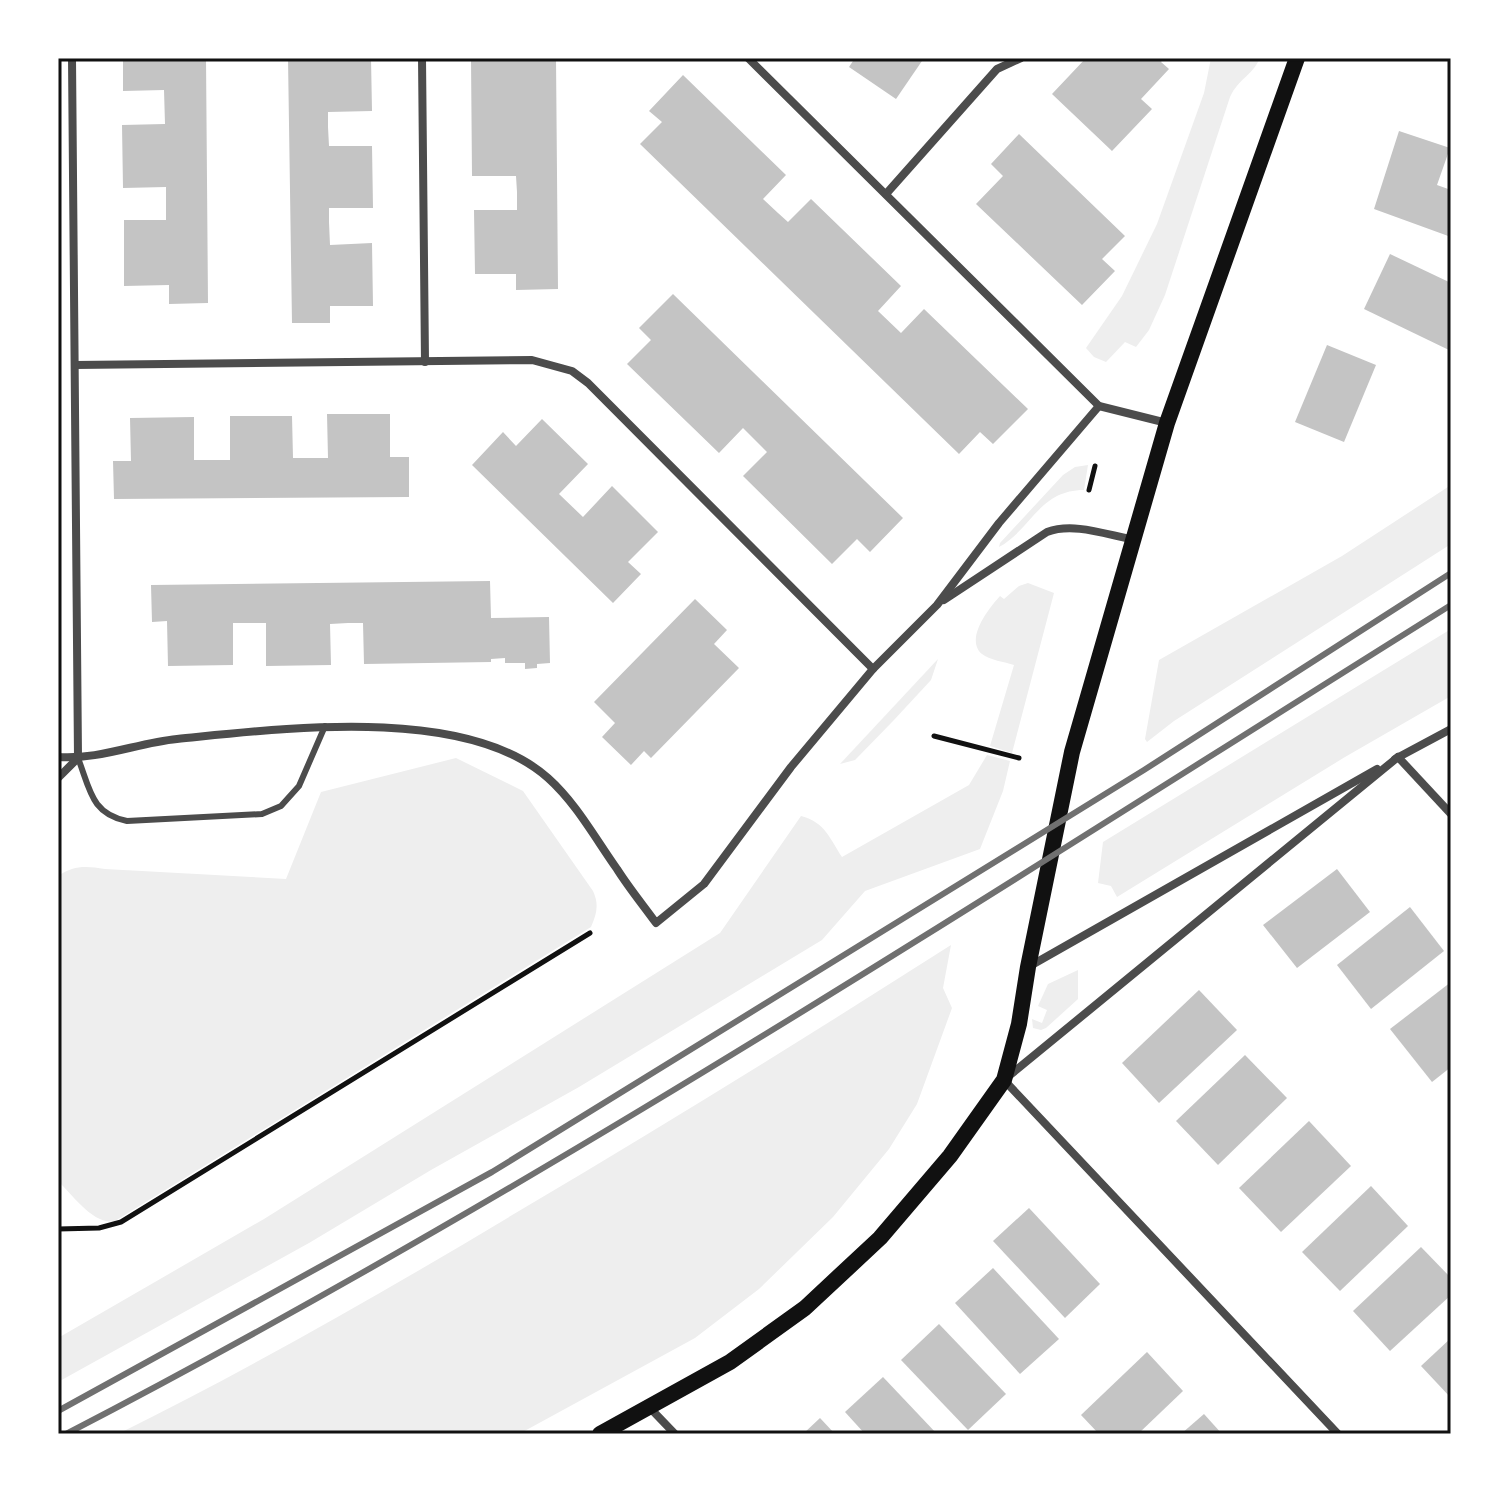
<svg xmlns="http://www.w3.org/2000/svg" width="1509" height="1492" viewBox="0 0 1509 1492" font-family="'Open Sans',sans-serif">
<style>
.green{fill:#eee}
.building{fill:#c4c4c4}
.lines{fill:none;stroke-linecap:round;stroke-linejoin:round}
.path{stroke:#111;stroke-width:5}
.service{stroke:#4c4c4c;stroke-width:6}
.minor{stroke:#4c4c4c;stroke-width:8}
.secondary{stroke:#111;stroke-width:16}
.rail{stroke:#707070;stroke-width:6}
.neatline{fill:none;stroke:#111;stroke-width:3}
</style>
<rect width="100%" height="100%" fill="#fff"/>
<g class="green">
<path d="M1211,58H1260C1252,76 1239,78 1230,97L1165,295L1149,330L1136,347L1125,342L1106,362L1094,357L1086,348L1122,296L1157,224L1204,93Z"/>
<path d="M1088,465L1084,490C1039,490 1032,529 999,547L1000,543L1063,475L1075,467Z"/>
<path d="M1451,485V544L1174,721L1147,742L1145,739L1159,660L1342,556Z"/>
<path d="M1028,583L1054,593L1012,753L990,746L1014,665C1005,662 989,660 982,654C964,639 990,607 1000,596L1004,599L1019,586Z"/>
<path d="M1451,629V696L1345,757L1117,897L1111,886L1098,883L1103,842Z"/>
<path d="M938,659L931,680L893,721L855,760L840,764Z"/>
<path d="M987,755L1010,761L1003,791L980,849L865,891L822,940L579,1087L431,1170L309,1243L58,1382V1338L264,1219L720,933L801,816C825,822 830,839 842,857L969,785Z"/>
<path d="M456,758L523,791L593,891C599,904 597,913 591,927L115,1221C94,1226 72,1194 58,1181V876C74,865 86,866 105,869L286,879L321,792Z"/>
<path d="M951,945L943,988L952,1008L917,1104L889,1149L833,1217L759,1289L695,1338L519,1434H118C257,1365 391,1288 524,1208C668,1123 810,1035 951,945Z"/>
<path d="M1078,970V999L1046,1028L1041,1030L1033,1028L1032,1019L1042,1023L1047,1010L1038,1006L1048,984Z"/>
</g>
<g class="building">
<path d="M123,58H206L208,303L169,304V285L124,286V220H166V187L123,188L122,125L165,124L164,90L123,91Z"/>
<path d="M288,58H371L372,111L328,112V127L329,146H372L373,208H329V222L330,245L372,243L373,306H330V323H292Z"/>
<path d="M471,58H556L558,289L516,290V274H475L474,210H517V192L516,176H472Z"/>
<path d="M855,58H924L896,99L849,67Z"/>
<path d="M1086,58H1164L1161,62L1169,69L1141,99L1152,109L1112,151L1052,94Z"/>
<path d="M683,75L786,175L763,199L778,213L788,222L811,199L901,286L878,311L901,333L924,309L1028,409L993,444L980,432L959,454L640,144L662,122L649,111Z"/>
<path d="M1399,131L1450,148L1437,185L1451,190V237L1374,209Z"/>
<path d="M1019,134L1125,236L1102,259L1115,271L1082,305L976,204L1003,176L991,164Z"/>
<path d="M1390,254L1451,283V351L1364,309Z"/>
<path d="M673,294L903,518L870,552L857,539L832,564L743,476L767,452L743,428L719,453L627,364L651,340L639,328Z"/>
<path d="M1327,345L1376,365L1344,442L1295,422Z"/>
<path d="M327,414H390V457H409V497L114,499L113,461H131L130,418L194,417V460H230V416H292L293,458H328Z"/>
<path d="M542,419L588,464L559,494L583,517L612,486L658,532L628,562L641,574L613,603L472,465L503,432L516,446Z"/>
<path d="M490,581L491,618L549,617L550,663L537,664V668L525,669V663H505V658L491,659V662L364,664L363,623H348L330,624L331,665L266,666V623H233V665L168,666L167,621L152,622L151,585Z"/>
<path d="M695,599L727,630L714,644L739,668L651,758L644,751L631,765L602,737L615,723L594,702Z"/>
<path d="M1337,869L1370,912L1297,968L1263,925Z"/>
<path d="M1410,907L1444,951L1371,1009L1337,965Z"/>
<path d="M1451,982V1067L1432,1082L1390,1029Z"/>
<path d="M1199,990L1237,1030L1159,1103L1122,1063Z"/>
<path d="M1245,1055L1287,1098L1218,1165L1176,1121Z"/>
<path d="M1309,1121L1351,1166L1281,1232L1239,1188Z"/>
<path d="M1371,1186L1408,1226L1340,1291L1302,1252Z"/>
<path d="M1029,1208L1100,1284L1065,1318L993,1241Z"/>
<path d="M1421,1247L1451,1278V1295L1390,1351L1353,1311Z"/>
<path d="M993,1268L1059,1339L1020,1374L955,1303Z"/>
<path d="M939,1324L1006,1394L968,1430L901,1360Z"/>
<path d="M1451,1338V1398L1421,1366Z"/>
<path d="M1147,1352L1183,1391L1138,1434H1099L1081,1415Z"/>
<path d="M883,1377L937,1434H865L845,1412Z"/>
<path d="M1204,1414L1222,1434H1181Z"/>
<path d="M820,1418L835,1434H803Z"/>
</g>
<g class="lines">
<g class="path">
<path d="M1089,490L1095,466"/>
<path d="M934,736L1019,758"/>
<path d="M58,1229L99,1228L121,1222L590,933"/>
</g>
<path class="service" d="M78,758C90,789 91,814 127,821L262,814L281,806L299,786L325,726"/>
<g class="minor">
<path d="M422,58L425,362"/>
<path d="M748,58L1099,406L1167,423"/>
<path d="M886,194L997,69L1021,58"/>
<path d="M75,365L532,360L572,371L588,383L873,669"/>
<path d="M944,600L1047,532C1074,522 1107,535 1135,540"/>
<path d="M58,757C99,760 137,743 177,739C279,729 465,704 548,778C576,803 595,838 617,869C629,888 643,905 656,923L704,884L791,767L873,669L937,605L999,523L1099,406"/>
<path d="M1398,757L1451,814"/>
<path d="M1395,759L1451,729"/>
<path d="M58,778L78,758L72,58"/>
<path d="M1030,966L1377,769"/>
<path d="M650,1408L675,1434"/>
<path d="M1338,1434L1004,1080L1398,757"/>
</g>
<path class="secondary" d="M600,1434L730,1362L805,1308L880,1238L950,1156L1004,1080L1019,1024L1028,967L1072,752L1167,423L1297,58"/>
<g class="rail">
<path d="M58,1411L492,1172L1144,770L1451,573"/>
<path d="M66,1434C544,1186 995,890 1451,605"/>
</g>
</g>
<rect width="1509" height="1492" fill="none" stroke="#ffffff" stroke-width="120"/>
<rect x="60" y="60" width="1389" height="1372" class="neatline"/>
</svg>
